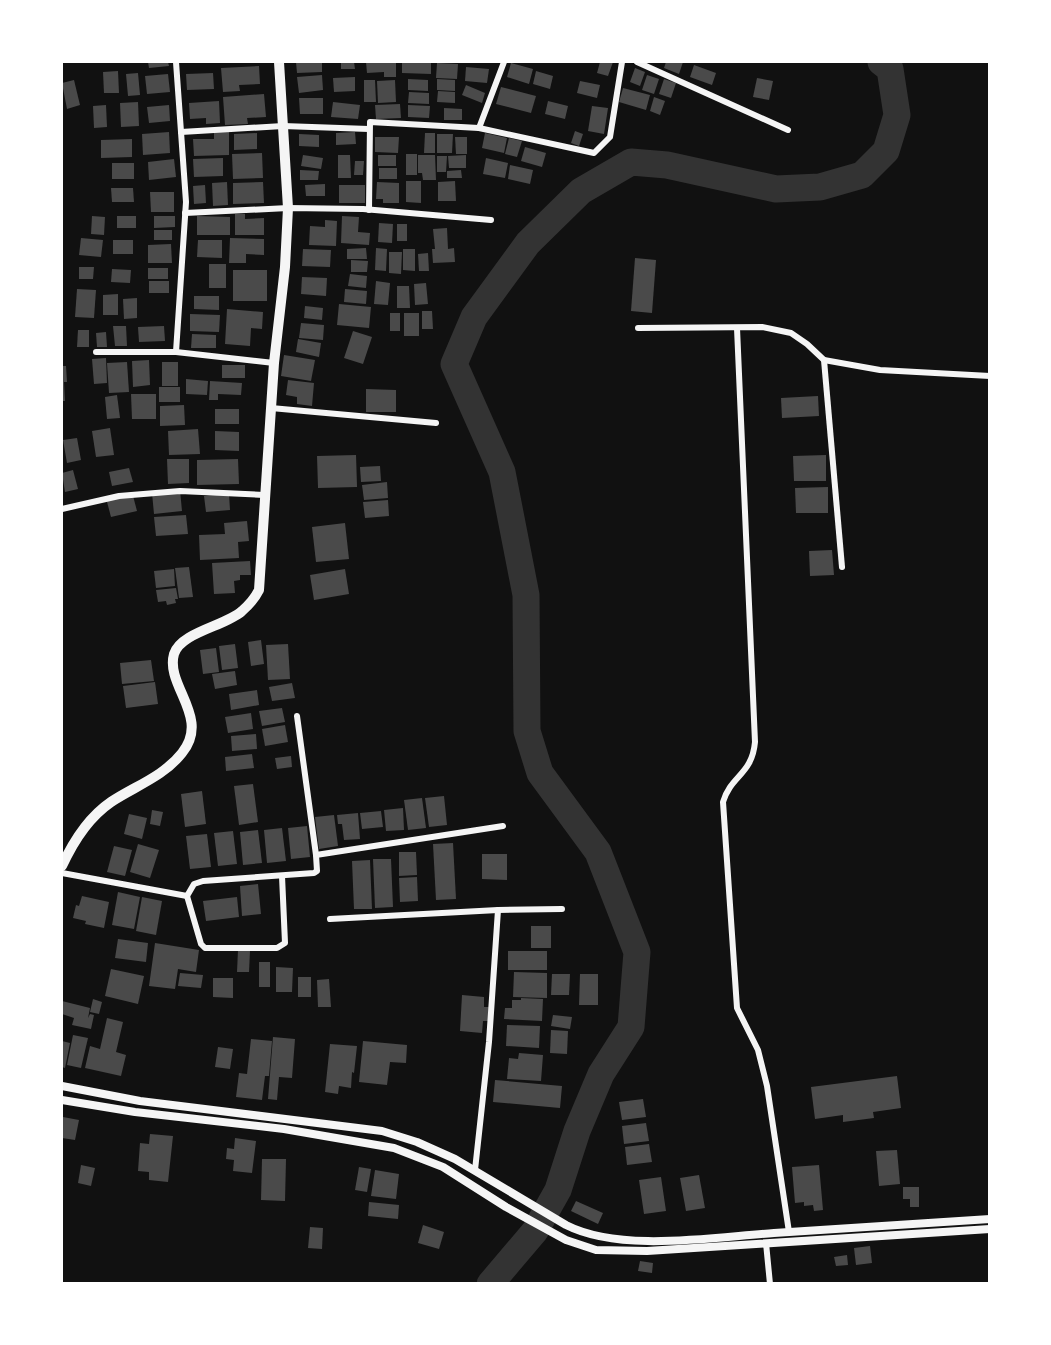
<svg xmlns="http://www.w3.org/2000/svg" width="1051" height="1345" viewBox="0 0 1051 1345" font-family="Jost,sans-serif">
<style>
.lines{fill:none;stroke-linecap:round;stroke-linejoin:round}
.river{stroke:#333;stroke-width:27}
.building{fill:#4a4a4a}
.minor{stroke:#f5f5f5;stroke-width:6}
.tertiary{stroke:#f5f5f5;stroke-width:8}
.trunk{stroke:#f5f5f5;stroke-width:10}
</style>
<rect width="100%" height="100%" fill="#111"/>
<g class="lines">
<path class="river" d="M490,1284L535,1231L558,1190L577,1131L601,1074L631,1027L637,952L598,852L540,773L527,731L526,595L502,472L454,364L474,317L528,243L581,191L631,162L667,165L776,189L820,187L862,175L886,151L897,115L890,69L881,62"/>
</g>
<g class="building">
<path d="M148,62H168L169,66L149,68Z"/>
<path d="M296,62H322V72L297,73Z"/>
<path d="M341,62H354L355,69H341Z"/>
<path d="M366,62H396V77H384V72L367,73Z"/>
<path d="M402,62H431V74L402,73Z"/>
<path d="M600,62H613L608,76L597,73Z"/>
<path d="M666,62H683L679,74L664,68Z"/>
<path d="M437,63L458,64L457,79L436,78Z"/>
<path d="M511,63L533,69L529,84L507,77Z"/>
<path d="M694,65L716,73L712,85L690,77Z"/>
<path d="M259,66L260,84L239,85L240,91L223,92L221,68Z"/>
<path d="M466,67L489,69L487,83L465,81Z"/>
<path d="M635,68L645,72L640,86L630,82Z"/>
<path d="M118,71L119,93H104L103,72Z"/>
<path d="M536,71L553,76L550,89L533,84Z"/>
<path d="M138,73L140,95L128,96L126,74Z"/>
<path d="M213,73L214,89L187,90L186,74Z"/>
<path d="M168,74L170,92L147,94L145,76Z"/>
<path d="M322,75L323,90L299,93L297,77Z"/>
<path d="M647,75L659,79L654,94L642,90Z"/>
<path d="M355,77V91L334,92L333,78Z"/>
<path d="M757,78L773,81L769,100L753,97Z"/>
<path d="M408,79L428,80V91L408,90Z"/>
<path d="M437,79L455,80V91L437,90Z"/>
<path d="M664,79L676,83L671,98L659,94Z"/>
<path d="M74,80L80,105L67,109L62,83Z"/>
<path d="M364,80H375L376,102H364Z"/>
<path d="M395,80L396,102L378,103L377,81Z"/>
<path d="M580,81L600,85L597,98L577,93Z"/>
<path d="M466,85L485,93L482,103L462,95Z"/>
<path d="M501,87L536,96L531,113L496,104Z"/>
<path d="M623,88L650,95L646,110L619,102Z"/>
<path d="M438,91L455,92V103L437,102Z"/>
<path d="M409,92L429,93V104L408,103Z"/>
<path d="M264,94L266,117L247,118L248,124L225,125L223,97Z"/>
<path d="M654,97L665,101L660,115L650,111Z"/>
<path d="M299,98H323V114H300Z"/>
<path d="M219,101L220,123L206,124V118L190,119L189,103Z"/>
<path d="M548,101L568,106L565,119L545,114Z"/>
<path d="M138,102L139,126L121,127L120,103Z"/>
<path d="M333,102L360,105L358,119L331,117Z"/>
<path d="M400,104L401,118L376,119L375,105Z"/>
<path d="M106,105L107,127L94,128L93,106Z"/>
<path d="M169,105L170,121L149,123L147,107Z"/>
<path d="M408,105L430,106L429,118L408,117Z"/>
<path d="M592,106L608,108L604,134L588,131Z"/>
<path d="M444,108L462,109V120H444Z"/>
<path d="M214,129H229V155L194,156L193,139H214Z"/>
<path d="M575,131L583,134L579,146L571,143Z"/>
<path d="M169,132L170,153L143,155L142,134Z"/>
<path d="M355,132L356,144L336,145V133Z"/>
<path d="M257,133V149L234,150V134Z"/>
<path d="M425,133H435V153H424Z"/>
<path d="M485,133L507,138L504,153L482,148Z"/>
<path d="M299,134L319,135V147L299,146Z"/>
<path d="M437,134H453L452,153H437Z"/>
<path d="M375,137H399L398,153L375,152Z"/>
<path d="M455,137H467V154H456Z"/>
<path d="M509,138L522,141L517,157L505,154Z"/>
<path d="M132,139V157L101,158V140Z"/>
<path d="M525,147L546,153L542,167L521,161Z"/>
<path d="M262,153L263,178L233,179L232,154Z"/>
<rect x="406" y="154" width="11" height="21"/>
<path d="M303,155L323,158L321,169L301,166Z"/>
<path d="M338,155H350L351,178H338Z"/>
<rect x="378" y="155" width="18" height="11"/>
<path d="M418,155H435L436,180H423L422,173H418Z"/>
<path d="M466,155V168H449L448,156Z"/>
<path d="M437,156H447L446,172H437Z"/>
<path d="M223,158V176L194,177L193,159Z"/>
<path d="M486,158L508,163L505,178L483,174Z"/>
<path d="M174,159L176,177L149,180L148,162Z"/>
<path d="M355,161H364L363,175H354Z"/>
<rect x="112" y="163" width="22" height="16"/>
<path d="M510,165L533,170L530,184L508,179Z"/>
<rect x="379" y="168" width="18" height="11"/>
<path d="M300,170L319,171L318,180H300Z"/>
<path d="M461,170L462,178H447V171Z"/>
<path d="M406,181H421V203L406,202Z"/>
<path d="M455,181L456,201H438V182Z"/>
<path d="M227,182L228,205L213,206L212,183Z"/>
<path d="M263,182L264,203L233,204V183Z"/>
<path d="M377,182L399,183V203H383V199H376Z"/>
<path d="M325,184V196H306L305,185Z"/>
<path d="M205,185L206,203L194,204L193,186Z"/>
<rect x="339" y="185" width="26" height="18"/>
<path d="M111,188H133L134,202H112Z"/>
<path d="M150,192H174V212H151Z"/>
<path d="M235,214H245V219L264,218V235H235Z"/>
<path d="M92,216L105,217L104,235L91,234Z"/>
<rect x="117" y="216" width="19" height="12"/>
<path d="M154,216H175V227L154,228Z"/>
<path d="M197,216L230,217V235H197Z"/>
<path d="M342,216L359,217L358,232L370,233L369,245L341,243Z"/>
<path d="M325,220L337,221L336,246L309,245L310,226L325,227Z"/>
<path d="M379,223L393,224L392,243L378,242Z"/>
<rect x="397" y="224" width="10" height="17"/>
<path d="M447,228L448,249L454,248L455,262L433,263L432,249H435L433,229Z"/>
<rect x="154" y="230" width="18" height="10"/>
<path d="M81,238L103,240L101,257L79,255Z"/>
<path d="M230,238L264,239V255L246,254V263H229Z"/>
<rect x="113" y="240" width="20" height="14"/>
<path d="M198,240H222V258L197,257Z"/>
<path d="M171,244L172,263H148V245Z"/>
<path d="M366,248L367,259H347V249Z"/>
<path d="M376,248L387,249L386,271L375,270Z"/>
<path d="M303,249L331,250L330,267L302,266Z"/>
<path d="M403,249H415V271L403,270Z"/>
<path d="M389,252H402L401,274L389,273Z"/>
<path d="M428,253L429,271H419L418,254Z"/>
<path d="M635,258L656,260L652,313L631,311Z"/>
<path d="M351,260L368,261L367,272H351Z"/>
<rect x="209" y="264" width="17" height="24"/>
<path d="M79,267H94L93,279H79Z"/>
<rect x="148" y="268" width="20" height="11"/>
<path d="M112,269L131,270L130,283L111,282Z"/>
<rect x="233" y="270" width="34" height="31"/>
<path d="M350,274L367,276L366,288L348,286Z"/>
<path d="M302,277L327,278L326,296L301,294Z"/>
<rect x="149" y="281" width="20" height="12"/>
<path d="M376,281L390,283L388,305L374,304Z"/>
<path d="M426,283L428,304L415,305L414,284Z"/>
<path d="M397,286H409L410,308H397Z"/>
<path d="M77,289L96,290L94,318L75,317Z"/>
<path d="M345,289L367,291L366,304L344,302Z"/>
<path d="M118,294V315H103V295Z"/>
<path d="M194,296H219V310L194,309Z"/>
<path d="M137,298V318L124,319L123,299Z"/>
<path d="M339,304L371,307L369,328L337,325Z"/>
<path d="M305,306L323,308L322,320L304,318Z"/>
<path d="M227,309L263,312L262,329L251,328L250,346L225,344Z"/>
<path d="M422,311H432L433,329H422Z"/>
<rect x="390" y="313" width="10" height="18"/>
<rect x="404" y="313" width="15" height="23"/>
<path d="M190,314L220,315L219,332L190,331Z"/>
<path d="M301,323L324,325L323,340L299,338Z"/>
<path d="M113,326H126L127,346H115Z"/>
<path d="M164,326L165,341L139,342L138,327Z"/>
<path d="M78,330H89V347H77Z"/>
<path d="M353,331L372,337L363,364L344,358Z"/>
<path d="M106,332L107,347H97L96,333Z"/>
<path d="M192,334L216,335V348H191Z"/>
<path d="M298,339L321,343L319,357L296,352Z"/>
<path d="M284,355L315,360L311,381L281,376Z"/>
<path d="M106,358L107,383L94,384L92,359Z"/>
<path d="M149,360L150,385L133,387L132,361Z"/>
<path d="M127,362L129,392L109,393L107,363Z"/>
<rect x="162" y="362" width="16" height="24"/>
<rect x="222" y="365" width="23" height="13"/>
<path d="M62,366H66L67,382H64L65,401H62Z"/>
<path d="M186,379L208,381L207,395L186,394Z"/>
<path d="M288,380L314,383L312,406L297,404V397L286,395Z"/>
<path d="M210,381L242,383L241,395L218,394V400H209Z"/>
<rect x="159" y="387" width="21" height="15"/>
<path d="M366,389L396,390V412H366Z"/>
<path d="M131,394H156V419H132Z"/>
<path d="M117,395L120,418L107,419L105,397Z"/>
<path d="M818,396L819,416L782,418L781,398Z"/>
<path d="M184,405L185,425L160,426V406Z"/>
<rect x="215" y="409" width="24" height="15"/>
<path d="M110,428L114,455L96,457L92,431Z"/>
<path d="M198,429L200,454L169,455L168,431Z"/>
<path d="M215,431L239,432V451L215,450Z"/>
<path d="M77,438L81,460L67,463L63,440Z"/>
<path d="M356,455L357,487L318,488L317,456Z"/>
<path d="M826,455V481H794L793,456Z"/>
<path d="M167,459H189V483L168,484Z"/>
<path d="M238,459L239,484L197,485V460Z"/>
<path d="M380,466L381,481L361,482L360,467Z"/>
<path d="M129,468L133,482L112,486L109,472Z"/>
<path d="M73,470L78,489L65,492L62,473Z"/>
<path d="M387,482L388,498L364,500L362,485Z"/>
<path d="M828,487V513H796L795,488Z"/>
<path d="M180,490L182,511L154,514L152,493Z"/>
<path d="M132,492L137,511L111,517L106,498Z"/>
<path d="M229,494L230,510L206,512L204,496Z"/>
<path d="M388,500L389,516L365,518L363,502Z"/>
<path d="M186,515L188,534L156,536L154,517Z"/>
<path d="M247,521L249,541L238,542L239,558L200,560L199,535L225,534L224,523Z"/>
<path d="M345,523L349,559L316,562L312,527Z"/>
<path d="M832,550L834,575L810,576L809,551Z"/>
<path d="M250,561L251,575H240V580L234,581L235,593L214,594L212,563Z"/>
<path d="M189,567L193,597L179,598L175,568Z"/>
<path d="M174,569L175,586L156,588L154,571Z"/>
<path d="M345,569L349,594L314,600L310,575Z"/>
<path d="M176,588L178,599H175L176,603L167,605L166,601L158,602L156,590Z"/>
<path d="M261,640L264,664L251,666L248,642Z"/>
<path d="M235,644L238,668L222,670L219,646Z"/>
<path d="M288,644L290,679L268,680L266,645Z"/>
<path d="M216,648L219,672L203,674L200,650Z"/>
<path d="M151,660L154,681L122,684L120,663Z"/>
<path d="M235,671L237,685L215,689L212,674Z"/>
<path d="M155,682L158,704L126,708L123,686Z"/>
<path d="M292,683L295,698L272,701L269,687Z"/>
<path d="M257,690L259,705L231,710L229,694Z"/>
<path d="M282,708L285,722L262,726L259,711Z"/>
<path d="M251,713L253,729L228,733L225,717Z"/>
<path d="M285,725L288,742L265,746L262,729Z"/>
<path d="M256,734L257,749L232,751L231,736Z"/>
<path d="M252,754L254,768L226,771L225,757Z"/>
<path d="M291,756L292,767L277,769L275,758Z"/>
<path d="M253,784L258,822L239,825L234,786Z"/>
<path d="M202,791L206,824L185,827L181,794Z"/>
<path d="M444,796L447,825L429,827L425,798Z"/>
<path d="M422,798L426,828L408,830L404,800Z"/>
<path d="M403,808L404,830L386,831L384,810Z"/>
<path d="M152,810L163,812L160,826L150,824Z"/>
<path d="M381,811L383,827L362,829L360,813Z"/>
<path d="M358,813L360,839L344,840L342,824H338L337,815Z"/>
<path d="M129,814L147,818L142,839L124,834Z"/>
<path d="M334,815L338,846L319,849L315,817Z"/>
<path d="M307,826L310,857L291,859L288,828Z"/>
<path d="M282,828L286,861L267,863L264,830Z"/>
<path d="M258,830L262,863L243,865L240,832Z"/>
<path d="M233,831L237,864L218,866L214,833Z"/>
<path d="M207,834L211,867L190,869L186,836Z"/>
<path d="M453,843L456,899L436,900L433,844Z"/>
<path d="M138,844L159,850L150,878L130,872Z"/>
<path d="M114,846L132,850L125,876L107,872Z"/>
<path d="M399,852H416L417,875L399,876Z"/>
<path d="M482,854H507V880L482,879Z"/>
<path d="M373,859H391L393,907L375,908Z"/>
<path d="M370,860L372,909H354L352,861Z"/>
<path d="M417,877L418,901L400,902L399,878Z"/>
<path d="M258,884L261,914L242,916L240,886Z"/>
<path d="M118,892L140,897L134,929L112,925Z"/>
<path d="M82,896L109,902L104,928L85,924L86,921L73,918L76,905L79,906Z"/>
<path d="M142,897L162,901L156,935L136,931Z"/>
<path d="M237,897L239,917L206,921L203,901Z"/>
<rect x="531" y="926" width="20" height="22"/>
<path d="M118,939L148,943L146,962L115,958Z"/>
<path d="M155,943L199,950L196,972L178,969L175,989L149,986Z"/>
<path d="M238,950L250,951L249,972H237Z"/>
<rect x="508" y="951" width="39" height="19"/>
<rect x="259" y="962" width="11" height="25"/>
<path d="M276,967L293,968L292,992H276Z"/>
<path d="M111,969L144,976L138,1004L105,996Z"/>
<path d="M514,972L547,973V998L513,997Z"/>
<path d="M180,973L203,975L201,988L178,986Z"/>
<path d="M552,974H570L569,995H551Z"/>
<path d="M580,974H598V1005H579Z"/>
<rect x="298" y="977" width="13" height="20"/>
<path d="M213,978H233V998L213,997Z"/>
<path d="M329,979L331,1007H318L317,980Z"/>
<path d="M462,995L484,997V1007H489L488,1021H483L482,1033L460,1031Z"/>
<path d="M521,998L543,999L542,1021L504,1019L505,1008H512V1000H521Z"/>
<path d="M93,999L102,1002L99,1014L90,1012Z"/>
<path d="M62,1001L90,1008L88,1018L90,1014L94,1015L91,1029L72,1025L74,1018L62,1014Z"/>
<path d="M553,1015L572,1017L570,1029L551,1026Z"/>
<path d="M107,1018L123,1022L116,1052L126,1055L121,1076L85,1068L90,1046L100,1049Z"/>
<path d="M507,1025L540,1026L539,1048L506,1046Z"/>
<path d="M551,1030L568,1031L567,1054L550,1053Z"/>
<path d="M73,1035L88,1038L81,1068L67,1065Z"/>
<path d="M273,1037L295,1039L292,1078L279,1077L277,1100L268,1099Z"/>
<path d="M251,1039L272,1041L269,1076H265L262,1100L236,1097L239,1073L247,1074Z"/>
<path d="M62,1041L70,1043L65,1068L62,1067Z"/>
<path d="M363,1041L407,1045L406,1063L390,1062L387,1085L359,1082Z"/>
<path d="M330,1044L357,1046L354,1073L352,1072L351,1088L339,1086L338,1094L325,1092Z"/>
<path d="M218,1047L233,1049L230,1069L215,1067Z"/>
<path d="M519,1053L543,1055L541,1081L507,1079L509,1058L518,1059Z"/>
<path d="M897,1076L901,1108L873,1112L874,1118L843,1122V1115L815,1119L811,1087Z"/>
<path d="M495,1080L562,1086L560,1108L493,1102Z"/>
<path d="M643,1099L646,1117L622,1120L619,1102Z"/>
<path d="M63,1117L79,1120L75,1140L62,1138Z"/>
<path d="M646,1123L649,1141L624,1144L622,1126Z"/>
<path d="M150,1134L173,1136L168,1182L149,1180V1172L138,1171L140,1143L149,1144Z"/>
<path d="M235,1138L256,1141L252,1173L233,1171L234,1160L226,1159L227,1148L234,1149Z"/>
<path d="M649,1144L652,1162L627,1165L625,1147Z"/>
<path d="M897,1150L900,1184L879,1186L876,1151Z"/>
<path d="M262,1159H286L285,1201L261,1200Z"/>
<path d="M81,1165L95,1168L91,1186L78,1183Z"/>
<path d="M819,1165L823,1210L814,1211L813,1205L804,1206V1202L795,1203L792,1167Z"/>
<path d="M359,1167L371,1169L367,1192L355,1190Z"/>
<path d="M375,1170L399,1174L396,1199L371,1196Z"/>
<path d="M699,1175L705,1208L686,1211L680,1178Z"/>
<path d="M661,1177L666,1211L644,1214L639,1180Z"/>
<path d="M903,1187H919V1207H910V1199H903Z"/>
<path d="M576,1201L603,1213L598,1224L571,1211Z"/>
<path d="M369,1202L399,1205L398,1219L368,1216Z"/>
<path d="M423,1225L444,1232L439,1249L418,1243Z"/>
<path d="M310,1227L323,1228L322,1249L308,1248Z"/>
<path d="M870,1246L872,1263L856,1265L854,1248Z"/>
<path d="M847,1255L848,1265L836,1266L834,1257Z"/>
<path d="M640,1261L653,1263L652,1273L638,1271Z"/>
</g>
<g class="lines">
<g class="minor">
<path d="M637,62L788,130"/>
<path d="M479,128L504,62"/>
<path d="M181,132L283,126L369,129"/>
<path d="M369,210L370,122L479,128L594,153L610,137L622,62"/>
<path d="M185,213L288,208L363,209L491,220"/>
<path d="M638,328L762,327L791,333L807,344L824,360L880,370L990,376"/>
<path d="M737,328L755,742C752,775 731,775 723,802L737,1008L758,1050L767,1086L789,1232"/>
<path d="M96,352H176L186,202L176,62"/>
<path d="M176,352L274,363"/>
<path d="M824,360L842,567"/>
<path d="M271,408L436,423"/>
<path d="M62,509L119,496L180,491L264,495"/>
<path d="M316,855L503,826"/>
<path d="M62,873L187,896L194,884L203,881L314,873L317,871L316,855L297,716"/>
<path d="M187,896L201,944L205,948H277L285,943L282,876"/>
<path d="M330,919L498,910L562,909"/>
<path d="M475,1170L489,1042L498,910"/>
<path d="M766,1243L770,1284"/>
</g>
<g class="tertiary">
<path d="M62,1086L140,1101L382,1131L417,1142L455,1159L566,1225C621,1253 714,1237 774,1233C846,1228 918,1224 990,1219"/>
<path d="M62,1100L135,1112L284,1129L394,1148L443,1167L506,1207L566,1240L596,1250L647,1251L990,1229"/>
</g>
<path class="trunk" d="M62,866C73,842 89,817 111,802C135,786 163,777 182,753C211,717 165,686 174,654C181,632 226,626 242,611C249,605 255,598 259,590L274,363L285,267L288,208L279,62"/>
</g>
<rect width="1051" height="1345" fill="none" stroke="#ffffff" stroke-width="126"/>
</svg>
